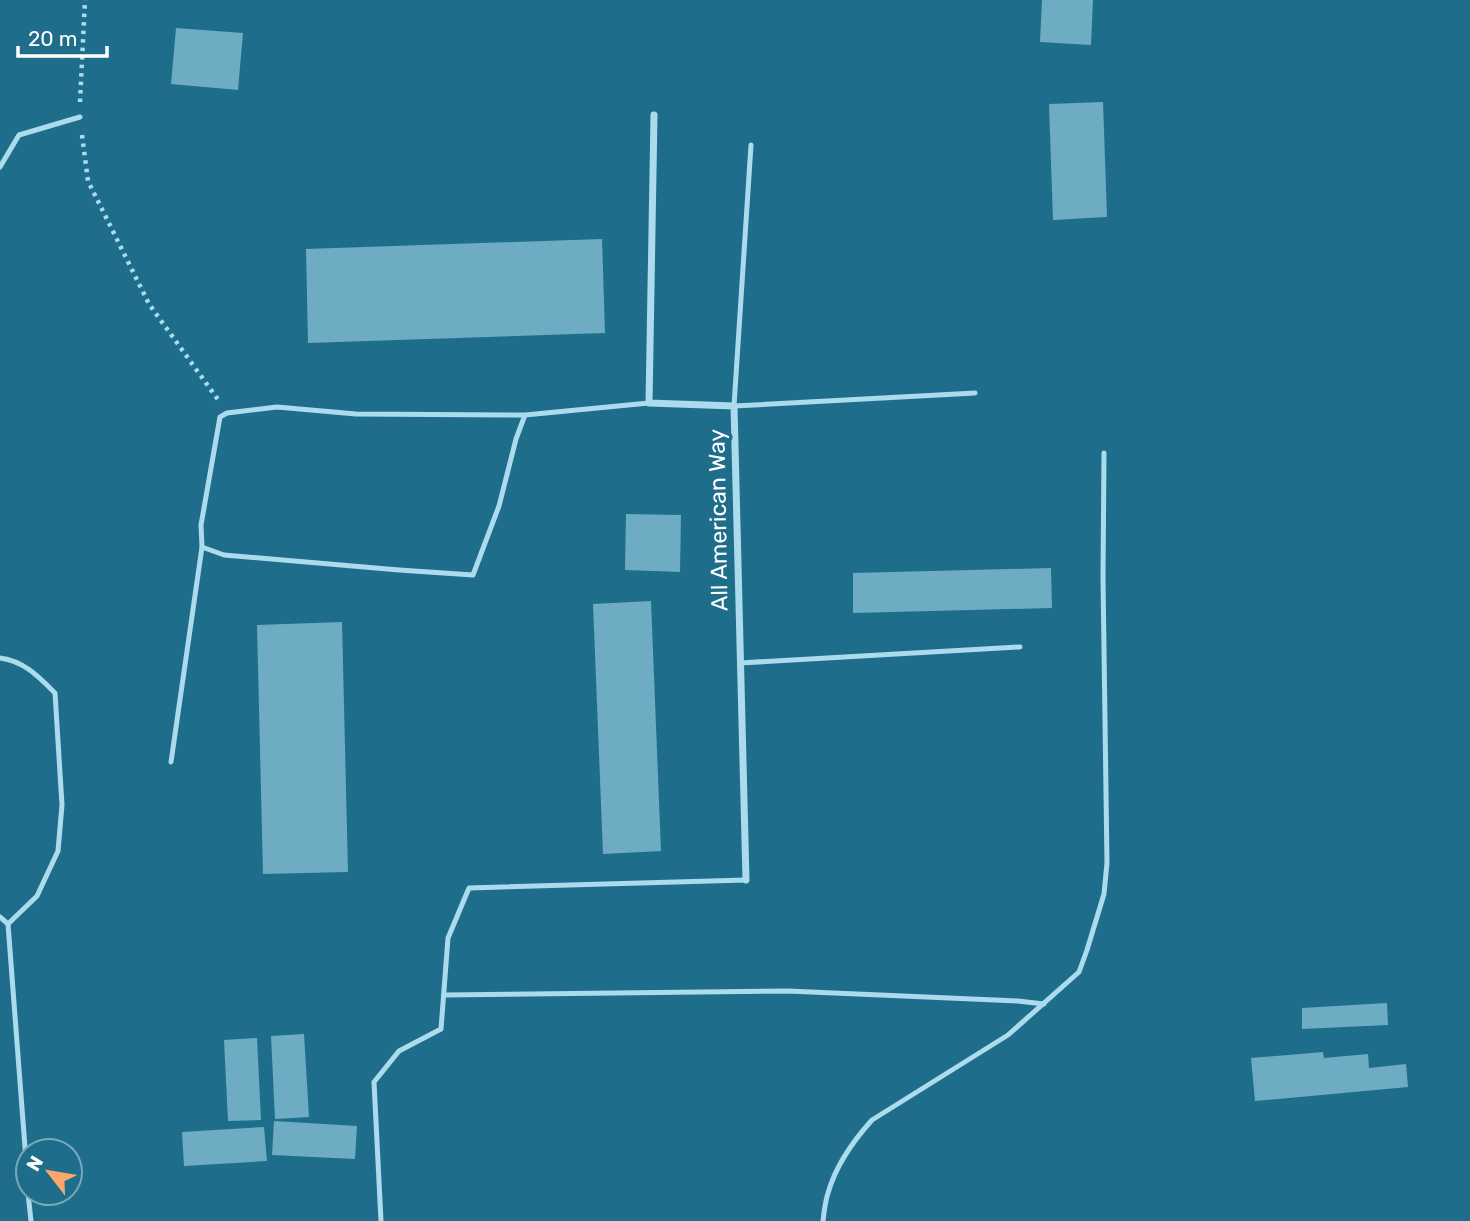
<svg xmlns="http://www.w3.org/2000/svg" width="1470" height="1221" viewBox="0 0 1470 1221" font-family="Rubik,sans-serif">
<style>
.building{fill:#6dacc3}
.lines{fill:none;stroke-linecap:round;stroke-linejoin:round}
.path{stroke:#abdbec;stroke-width:4.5;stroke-dasharray:3.5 5;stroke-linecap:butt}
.lane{stroke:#abdbec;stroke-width:5}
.street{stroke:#abdbec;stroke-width:7}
.labels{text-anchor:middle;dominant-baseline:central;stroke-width:7;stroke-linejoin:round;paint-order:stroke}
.street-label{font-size:23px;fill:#fff;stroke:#1e6e8b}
</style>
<rect width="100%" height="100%" fill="#1e6e8b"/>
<g class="building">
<path d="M1042,0H1093L1091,45L1040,42Z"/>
<path d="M176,28L243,33L238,90L171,84Z"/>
<path d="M1103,102L1107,217L1053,220L1049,104Z"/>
<path d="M602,239L605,333L308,343L306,249Z"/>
<path d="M626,514L681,515L680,572L625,570Z"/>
<path d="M1051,568L1052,608L853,613V573Z"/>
<path d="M651,601L661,851L603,854L593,604Z"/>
<path d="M342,622L348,872L263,874L257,625Z"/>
<path d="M1387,1003L1388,1025L1302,1029V1008Z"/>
<path d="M304,1034L309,1117L275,1119L271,1036Z"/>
<path d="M257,1038L261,1120L228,1121L224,1040Z"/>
<path d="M1323,1052L1324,1058L1368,1054L1369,1068L1406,1064L1408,1087L1255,1101L1251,1058Z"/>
<path d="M274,1121L357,1126L355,1159L272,1155Z"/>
<path d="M264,1127L267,1161L184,1166L182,1132Z"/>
</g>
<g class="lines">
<g class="path">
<path d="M80,102L85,0"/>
<path d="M82,135L88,181L149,304L219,401"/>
</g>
<g class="lane">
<path d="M751,145L734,406L975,393"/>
<path d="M0,167L19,135L80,117"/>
<path d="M525,415L356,414L277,407L227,413L220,417L201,525L202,547L224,555L399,570L473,575L499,506L516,439L525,415L649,403"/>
<path d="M0,658C24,661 39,677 55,693L62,805L58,851L37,896L8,924"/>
<path d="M740,663L1020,647"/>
<path d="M171,762L202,547"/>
<path d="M0,917L8,924L28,1187"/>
<path d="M444,995L788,991L1018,1001L1044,1004"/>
<path d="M28,1193L31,1221"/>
<path d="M381,1221L374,1082L399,1051L441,1029L448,938L469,888L746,880"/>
<path d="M823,1221C824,1212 825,1202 828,1193C836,1165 853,1141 872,1120L1008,1035L1079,972L1087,950L1104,894L1107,863L1103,578L1104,453"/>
</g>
<path class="street" d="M654,115L649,403L734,406L746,880"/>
</g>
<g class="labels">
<g class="street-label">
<text transform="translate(718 520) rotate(-91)">All American Way</text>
</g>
</g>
<g transform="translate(49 1172) rotate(301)"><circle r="33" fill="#1e6e8b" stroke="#78a8b9" stroke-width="2"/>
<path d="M0-5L12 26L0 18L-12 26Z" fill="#fba76a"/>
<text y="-10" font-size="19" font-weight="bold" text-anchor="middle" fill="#ffffff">N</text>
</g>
<path d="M18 46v10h89v-10" fill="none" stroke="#ffffff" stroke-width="3.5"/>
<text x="28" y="46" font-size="21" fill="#ffffff" stroke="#1e6e8b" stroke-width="5" paint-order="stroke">20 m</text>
</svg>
